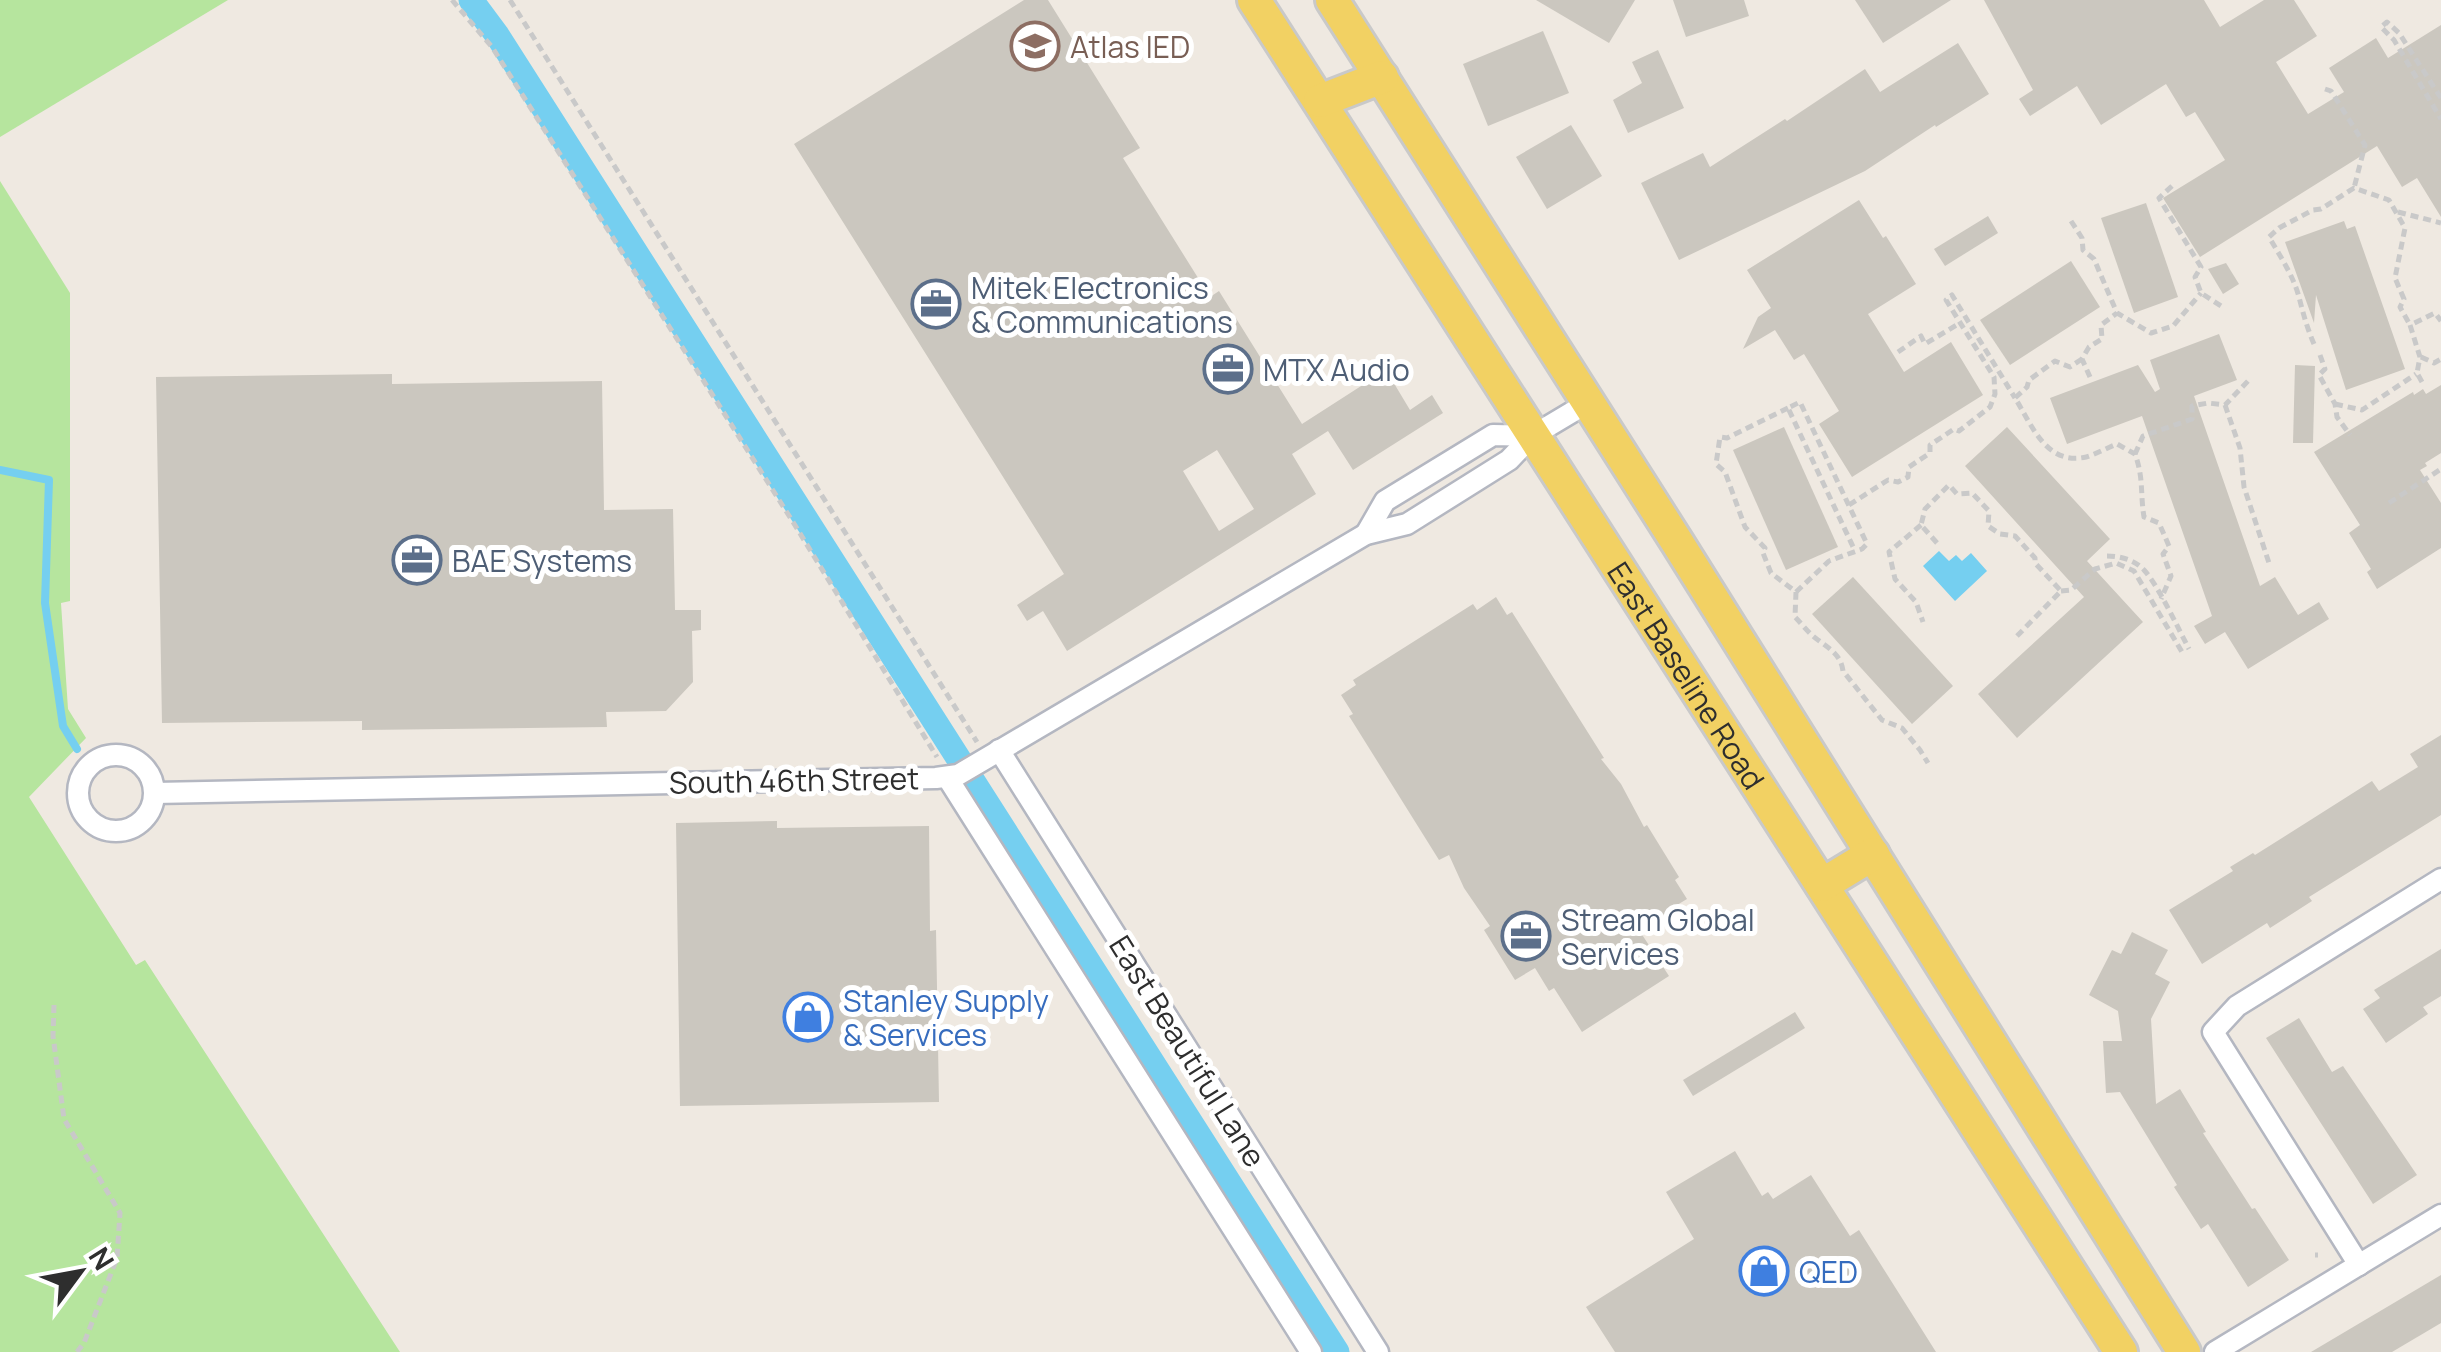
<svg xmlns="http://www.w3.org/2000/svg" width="2441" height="1352" viewBox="0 0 2441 1352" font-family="Manrope,sans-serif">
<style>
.green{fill:#b6e59e}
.water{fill:#75cff0}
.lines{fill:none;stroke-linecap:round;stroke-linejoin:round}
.stream{stroke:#75cff0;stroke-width:8}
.canal{stroke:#75cff0;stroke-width:25}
.building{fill:#cbc7bf;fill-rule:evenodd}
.street-casing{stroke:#b4b7c1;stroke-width:25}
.primary-casing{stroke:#c9c9c9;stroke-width:38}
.path{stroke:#c9c9c9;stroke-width:5;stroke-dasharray:8 5;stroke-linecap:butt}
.street{stroke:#fff;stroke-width:20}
.primary{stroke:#f2d163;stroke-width:32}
.labels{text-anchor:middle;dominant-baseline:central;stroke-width:10;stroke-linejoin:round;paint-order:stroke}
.education-label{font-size:30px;fill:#785e54;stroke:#fff;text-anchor:start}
.service-label{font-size:30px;fill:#4e5e75;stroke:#fff;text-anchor:start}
.street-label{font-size:30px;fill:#2e2e2e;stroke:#fff}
.shop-label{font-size:30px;fill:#366cbe;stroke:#fff;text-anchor:start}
</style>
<rect width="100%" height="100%" fill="#efe9e1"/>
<g class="green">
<path d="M0,0H228L0,137Z"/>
<path d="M0,181L70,293V601L61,603L68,709L86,738L29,797L136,965L145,960L400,1352H0Z"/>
</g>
<path class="water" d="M1939,551L1949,561L1956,555L1962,561L1971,553L1987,571L1955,601L1923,566Z"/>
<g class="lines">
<path class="stream" d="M0,470L49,480L45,603L63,726L77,749"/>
<path class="canal" d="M471,0L497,35L1337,1352"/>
</g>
<g class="building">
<path d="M1024,0H1048L1140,148L1123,158L1210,297L1219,291L1302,424L1386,370L1410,410L1432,395L1443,413L1353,470L1328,431L1292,454L1316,494L1067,651L1043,611L1027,621L1017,605L1064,574L794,144ZM1217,450L1254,509L1219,531L1183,471Z"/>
<path d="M1536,0H1635L1609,43Z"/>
<path d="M1673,0H1744L1749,16L1686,37Z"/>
<path d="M1855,0H1951L1883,43Z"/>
<path d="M1984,0H2204L2220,27L2264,0H2294L2317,36L2276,62L2308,114L2344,92L2329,68L2376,38L2388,58L2441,25V217L2417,178L2402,187L2377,146L2200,257L2163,198L2225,160L2195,112L2186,117L2166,84L2101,125L2077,86L2030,116L2019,99L2033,90Z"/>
<path d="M1543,31L1569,93L1488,126L1463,64Z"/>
<path d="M1958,43L1989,94L1936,127L1935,125L1865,171L1679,260L1641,183L1703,153L1710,167L1785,119L1787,121L1865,69L1880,92Z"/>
<path d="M1658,50L1684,108L1628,133L1613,100L1642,83L1632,62Z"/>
<path d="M1571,125L1602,176L1547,209L1516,157Z"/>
<path d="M1859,200L1883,238L1886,236L1916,284L1868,314L1904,372L1951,342L1983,395L1852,477L1819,424L1839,411L1804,354L1794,360L1775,330L1743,349L1758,317L1771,308L1747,270Z"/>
<path d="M2146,203L2178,297L2134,313L2101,218Z"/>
<path d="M1988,216L1998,233L1945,266L1934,249Z"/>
<path d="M2344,221L2347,229L2355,226L2405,369L2346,390L2316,295L2314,323L2285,242Z"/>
<path d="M2071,261L2100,307L2010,365L1980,320Z"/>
<path d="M2226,263L2239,284L2223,294L2208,269Z"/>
<path d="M2219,334L2237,380L2194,396L2260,586L2275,577L2298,615L2319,602L2329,619L2248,669L2225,632L2205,644L2194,626L2212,616L2142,416L2067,444L2050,398L2138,365L2155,392L2160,389L2150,360Z"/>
<path d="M2295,365L2315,366L2313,443H2293Z"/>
<path d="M392,374V384L602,381L604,510L673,509L675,610H701V630L692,631L693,682L666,711L606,712L607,727L362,730V721L162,723L156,377Z"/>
<path d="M2441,385V453L2425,463L2427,466L2420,470L2441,503V548L2377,589L2367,572L2371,569L2349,533L2360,525L2314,452L2413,392L2414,395L2423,389L2426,394Z"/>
<path d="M1784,427L1838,547L1786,570L1733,450Z"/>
<path d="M2007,427L2110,539L2087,561L2143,622L2017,738L1978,694L2084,597L1965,466Z"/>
<path d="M1853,577L1953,686L1912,724L1812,614Z"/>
<path d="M1496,597L1507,615L1512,612L1604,758L1601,759L1621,784L1644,827L1647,825L1679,877L1675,880L1687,899L1667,911L1670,915L1641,933L1669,976L1582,1032L1554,988L1549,991L1535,968L1515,980L1484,930L1490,926L1464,888L1449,855L1439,860L1349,716L1353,714L1341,695L1356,685L1353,680L1473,604L1477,610Z"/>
<path d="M2441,735V815L2309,897L2312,901L2270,928L2267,923L2202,964L2169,910L2233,871L2230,867L2253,853L2255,855L2372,781L2379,791L2418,767L2410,754Z"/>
<path d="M777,821V828L929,826L930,931L936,930L939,1102L680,1106L676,823Z"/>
<path d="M2132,932L2168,950L2155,974L2170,982L2151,1019L2156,1104L2180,1089L2206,1132L2203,1133L2252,1209L2255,1208L2289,1260L2248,1287L2208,1224L2201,1229L2174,1187L2177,1185L2120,1092L2106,1093L2103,1041H2122L2118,1011L2089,995L2112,950L2121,954Z"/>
<path d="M2441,949V996L2423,1007L2428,1014L2386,1043L2363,1009L2380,998L2374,990Z"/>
<path d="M1795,1012L1805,1028L1693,1096L1683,1080Z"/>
<path d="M2299,1018L2332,1072L2343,1066L2417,1175L2373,1204L2266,1038Z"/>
<path d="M1735,1151L1762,1196L1768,1192L1773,1199L1811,1175L1850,1236L1859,1230L1936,1352H1615L1586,1307L1694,1239L1666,1192Z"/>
<path d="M2441,1275V1323L2392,1352H2311Z"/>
</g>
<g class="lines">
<g class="street-casing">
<g id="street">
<path d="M1366,534L1385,501L1493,435L1532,436"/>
<path d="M999,750L1378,1352"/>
<circle cx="116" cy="793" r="38"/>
<path d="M947,777L1311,1352"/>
<path d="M155,793L936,778L958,775L1366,534L1407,524L1509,460L1532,436L1589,402"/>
<path d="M2359,1265L2213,1032L2237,1006L2441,879"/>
<path d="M2215,1352L2441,1215"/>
</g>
</g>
<g class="primary-casing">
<g id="primary">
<path id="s1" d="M1254,0L2121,1352"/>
<path d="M1332,0L1677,542L2184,1352"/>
<path d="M1320,101L1382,77"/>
<path d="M1822,885L1873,854"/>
</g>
</g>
<g class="path">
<path d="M452,0L492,47L793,522L937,757"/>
<path d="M510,0L977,742"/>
<path d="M2325,89L2331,91L2365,145L2354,188"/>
<path d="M2441,98L2399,33L2387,22L2381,27L2394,40L2441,119"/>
<path d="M2172,186L2159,198L2201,267L2195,277L2201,293L2221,306"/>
<path d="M2398,212L2441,223"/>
<path d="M2071,221L2082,238L2083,250L2094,259L2117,313L2151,333L2173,326L2201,293"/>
<path d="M2314,344C2307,328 2303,313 2299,297C2293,275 2280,256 2269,237L2279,228L2313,210L2321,209L2354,188L2389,200L2405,228L2395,278L2404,299L2400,307L2410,325"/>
<path d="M1898,352L1921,336L1925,344L1960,323"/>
<path d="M2320,355L2325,369L2319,375L2335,404L2337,417L2350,435"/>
<path d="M2421,357L2434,363L2441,359"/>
<path d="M2082,359L2070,367L2055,361L2029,380L2027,387L2015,398C2032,425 2046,466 2086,457C2096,454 2107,448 2117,444L2135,454C2144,479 2140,493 2144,517L2159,523L2169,546L2163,554L2171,576L2161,599"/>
<path d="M2090,377L2082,359L2089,347L2102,339L2101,325L2117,313"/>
<path d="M2422,382L2417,373L2420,357L2410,325L2435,313L2441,321"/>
<path d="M2335,404L2362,410L2416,374"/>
<path d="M2225,405L2240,448L2244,487L2270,566"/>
<path d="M1788,408L1727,438L1720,437L1716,464L1725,472L1745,527L1765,548L1763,553L1771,573L1796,592L1795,617C1802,624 1809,634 1818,640C1830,649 1841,655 1843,671L1882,720L1902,728L1920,750L1928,763"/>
<path d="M2135,454L2143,436L2192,419V406L2208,403L2225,405L2248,381"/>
<path d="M2389,503L2441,469"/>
<path d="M1849,505L1888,480L1898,482L1908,477L1909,467L1930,453V445L1954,429L1959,431L1990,407L1995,394L1994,377L1946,300L1952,295L2015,398"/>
<path d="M1921,525L1889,552L1895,579L1916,602L1923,622"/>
<path d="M1937,543L1921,525L1925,509L1949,485L1957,494L1972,493L1989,511L1988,526L2000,534L2015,536L2035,558V563L2061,591L2017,636"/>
<path d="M2107,556C2120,556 2135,560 2144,570C2158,585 2178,628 2189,649"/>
<path d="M2061,591L2071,590L2095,569L2116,563L2134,571L2182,652"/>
<path d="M1796,592L1829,561L1862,549L1867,544L1800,402L1788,408L1855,551"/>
<path d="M54,1005L53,1036L64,1119L120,1213L117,1258L84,1343L77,1352"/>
<path d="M2315,1255H2318"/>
</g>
<use href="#street" class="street"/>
<use href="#primary" class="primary"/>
</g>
<defs>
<g id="university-ring" transform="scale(2.5)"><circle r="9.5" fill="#fff" stroke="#8d6e63" stroke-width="1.5"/><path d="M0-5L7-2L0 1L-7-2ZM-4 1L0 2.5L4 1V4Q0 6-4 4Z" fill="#8d6e63"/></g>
<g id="office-ring" transform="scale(2.5)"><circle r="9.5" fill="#fff" stroke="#5c6f8a" stroke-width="1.5"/><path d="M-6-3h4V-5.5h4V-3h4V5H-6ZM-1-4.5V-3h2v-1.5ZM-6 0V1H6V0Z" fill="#5c6f8a"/></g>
<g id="shop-ring" transform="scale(2.5)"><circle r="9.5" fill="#fff" stroke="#3f7fe0" stroke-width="1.5"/><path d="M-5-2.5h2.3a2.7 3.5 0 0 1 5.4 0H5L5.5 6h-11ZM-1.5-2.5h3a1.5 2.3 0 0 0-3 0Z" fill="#3f7fe0"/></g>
</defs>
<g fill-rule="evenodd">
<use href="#university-ring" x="1035" y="46"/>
<use href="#office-ring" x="936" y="304"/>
<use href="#office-ring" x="1228" y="369"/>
<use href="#office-ring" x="417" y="560"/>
<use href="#office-ring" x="1526" y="936"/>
<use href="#shop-ring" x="808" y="1017"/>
<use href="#shop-ring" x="1764" y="1271"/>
</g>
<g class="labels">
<g class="education-label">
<text x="1070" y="46">Atlas IED</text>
</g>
<g class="service-label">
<text x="971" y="287">Mitek Electronics<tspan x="971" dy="34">&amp; Communications</tspan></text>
<text x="1263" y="369">MTX Audio</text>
<text x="452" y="560">BAE Systems</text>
<text x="1561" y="919">Stream Global<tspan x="1561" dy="34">Services</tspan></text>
</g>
<g class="street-label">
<text stroke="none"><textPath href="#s1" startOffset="802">East Baseline Road</textPath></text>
<text transform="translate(794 780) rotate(-1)">South 46th Street</text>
<text transform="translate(1188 1051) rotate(58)">East Beautiful Lane</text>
</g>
<g class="shop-label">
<text x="843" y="1000">Stanley Supply<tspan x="843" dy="34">&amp; Services</tspan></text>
<text x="1799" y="1271">QED</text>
</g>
</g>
<g transform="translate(80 1272) rotate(58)" stroke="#ffffff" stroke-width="8" paint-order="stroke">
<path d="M0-8L18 38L0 25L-18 38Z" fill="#2e2e2e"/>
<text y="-15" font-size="28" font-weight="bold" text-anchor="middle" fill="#2e2e2e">N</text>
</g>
</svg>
